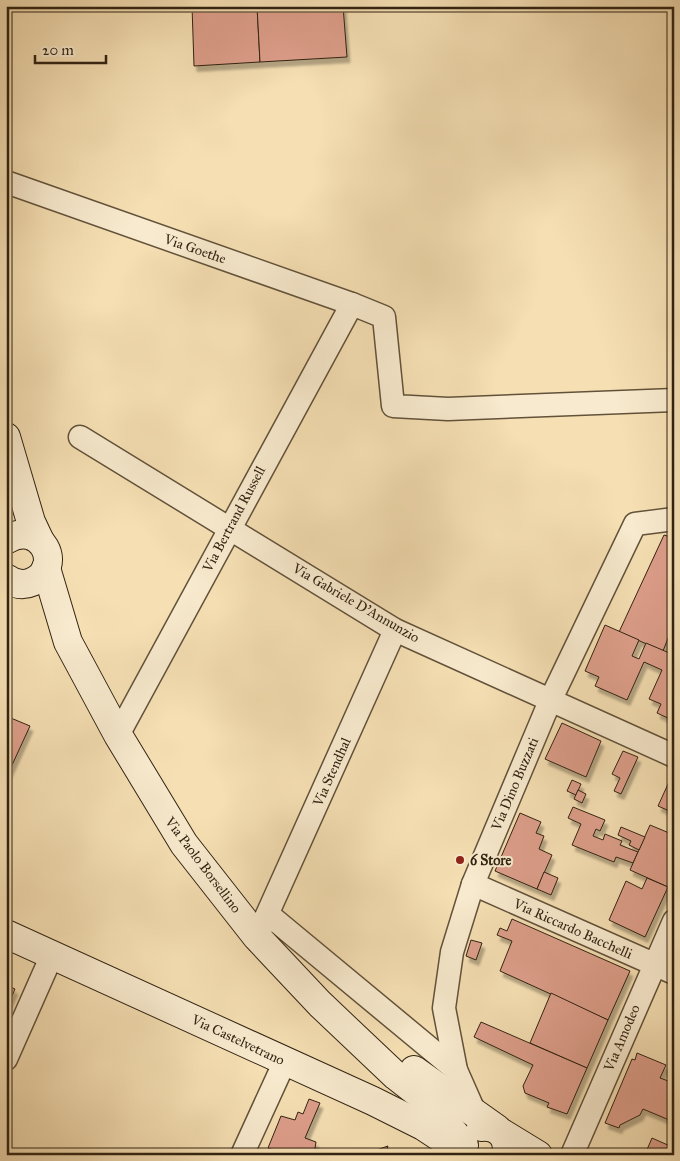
<svg xmlns="http://www.w3.org/2000/svg" width="680" height="1161" viewBox="0 0 680 1161" font-family="'IM FELL Great Primer',serif">
<style>
.building{fill:#dd9e8a;stroke:#312312;filter:url(#shadow)}
.lines{fill:none;stroke-linecap:round;stroke-linejoin:round}
.minor-casing{stroke:#62523a;stroke-width:25}
.secondary-casing{stroke:#312312;stroke-width:30}
.minor{stroke:#f8eace;stroke-width:22}
.secondary{stroke:#f8eace;stroke-width:28}
.poi-dot{fill:#8f2418;stroke:#f8eace;stroke-width:2}
.labels{text-anchor:middle;dominant-baseline:central;stroke-width:4;stroke-linejoin:round;paint-order:stroke}
.street-label{font-size:14px;fill:#312312;stroke:#f8eace}
.poi-label{font-size:14px;font-weight:bold;fill:#312312;stroke:#f8eace;text-anchor:start}
</style>
<defs>
<filter id="shadow"><feDropShadow dx="3" dy="5.5" stdDeviation="1" flood-color="#0004"/></filter>
</defs>
<rect width="100%" height="100%" fill="#f5dfb3"/>
<filter id="stains"><feTurbulence type="fractalNoise" baseFrequency=".004" numOctaves="4"/><feColorMatrix values="0 0 0 0 .2 0 0 0 0 .09 0 0 0 0 .02 0 0 0 .5 -.17"/></filter>
<radialGradient id="worn" r=".72"><stop offset=".6" stop-color="#630" stop-opacity="0"/><stop offset="1" stop-color="#630" stop-opacity=".3"/></radialGradient>
<g class="building">
<path d="M192,6H257L260,62L194,66Z"/>
<path d="M257,6H343L347,57L260,62Z"/>
<path d="M664,535L674,538V623L663,651L619,632Z"/>
<path d="M605,625L639,640L632,656L639,659L646,643L674,655V713L670,719L657,713L661,704L649,699L662,670L644,662L627,700L595,686L599,677L585,671Z"/>
<path d="M6,716L30,726L7,776H6Z"/>
<path d="M562,723L601,741L586,777L545,759Z"/>
<path d="M623,751L638,757L621,794L614,791L620,778L612,774Z"/>
<path d="M673,773L674,774V813L658,806Z"/>
<path d="M572,780L581,784L576,795L567,791Z"/>
<path d="M578,790L586,794L582,803L574,799Z"/>
<path d="M573,807L605,820L600,831L596,829L593,836L603,840L605,834L622,841L620,845L638,852L633,863L616,857L614,862L572,845L581,824L568,818Z"/>
<path d="M520,813L541,822L536,833L544,836L539,849L552,855L537,889L495,871Z"/>
<path d="M650,825L674,835V874L668,887L630,870Z"/>
<path d="M621,827L645,837L639,850L629,845L631,841L618,835Z"/>
<path d="M544,872L558,878L551,895L537,889Z"/>
<path d="M647,878L668,887L645,937L609,920L626,881L642,889Z"/>
<path d="M512,919L630,971L608,1020L500,971L512,941L497,935L500,928L507,931Z"/>
<path d="M471,940L482,943L476,960L466,956Z"/>
<path d="M6,985L15,989L6,1009Z"/>
<path d="M551,993L608,1020L587,1068L530,1043Z"/>
<path d="M481,1022L587,1068L567,1114L547,1107L549,1103L525,1093L523,1086L533,1065L474,1037Z"/>
<path d="M637,1053L666,1065L660,1078L671,1082L674,1080V1122L643,1109L640,1115L620,1125L619,1128L605,1123L632,1059L635,1060Z"/>
<path d="M309,1099L320,1103L305,1138L316,1142L314,1155H275L276,1151L268,1148L281,1116L295,1120L298,1112L303,1114Z"/>
<path d="M652,1138L670,1146L666,1155L646,1152Z"/>
<path d="M388,1146L385,1155H362Z"/>
</g>
<g class="lines">
<g class="minor-casing">
<g id="minor">
<path d="M6,182L352,304L384,317L393,406L448,409L674,400"/>
<path d="M80,437L395,630L674,756"/>
<path d="M118,735L352,304"/>
<path d="M473,884L674,973"/>
<path d="M269,915L456,1070"/>
<path d="M257,937L395,630"/>
<path d="M6,1059L52,955"/>
<path d="M475,1113L456,1070L444,1008L452,952L473,884L550,701L635,524L674,519"/>
<path d="M242,1155L285,1061"/>
<path d="M572,1155L674,921"/>
</g>
</g>
<g class="secondary-casing">
<g id="secondary">
<path d="M6,437L31,522L39,539"/>
<path d="M6,540C40,518 66,567 32,582C23,586 14,584 6,578"/>
<path d="M46,568L68,642L118,735L184,844L257,937L320,1004L396,1076L428,1101L464,1145"/>
<path d="M6,934L373,1101L423,1126L458,1149"/>
<path d="M414,1070L497,1129"/>
<path d="M481,1127C498,1125 510,1137 506,1155"/>
<path d="M502,1133L538,1155"/>
</g>
</g>
<use href="#minor" class="minor"/>
<use href="#secondary" class="secondary"/>
</g>
<circle class="poi-dot" cx="460" cy="860" r="5"/>
<g class="labels">
<g class="street-label">
<text transform="translate(195 249) rotate(19)">Via Goethe</text>
<text transform="translate(234 519) rotate(-62)">Via Bertrand Russell</text>
<text transform="translate(356 603) rotate(30)">Via Gabriele D'Annunzio</text>
<text transform="translate(332 772) rotate(-66)">Via Stendhal</text>
<text transform="translate(515 784) rotate(-67)">Via Dino Buzzati</text>
<text transform="translate(203 865) rotate(53)">Via Paolo Borsellino</text>
<text transform="translate(573 929) rotate(24)">Via Riccardo Bacchelli</text>
<text transform="translate(622 1038) rotate(-67)">Via Amodeo</text>
<text transform="translate(238 1040) rotate(25)">Via Castelvetrano</text>
</g>
<g class="poi-label">
<text x="470" y="860">6 Store</text>
</g>
</g>
<rect width="680" height="1161" fill="none" stroke="#f5dfb3" stroke-width="25"/>
<rect x="8" y="8" width="665" height="1146" fill="none" stroke="#312312" stroke-width="2.5"/>
<rect x="12" y="12" width="655" height="1136" fill="none" stroke="#312312"/>
<path d="M35 55v8h71v-8" fill="none" stroke="#312312" stroke-width="2.5"/>
<text x="42" y="55" font-size="15" fill="#312312" stroke="#f8eace" stroke-width="4" paint-order="stroke">20 m</text>
<rect width="100%" height="100%" filter="url(#stains)"/>
<rect width="100%" height="100%" fill="url(#worn)"/>
</svg>
